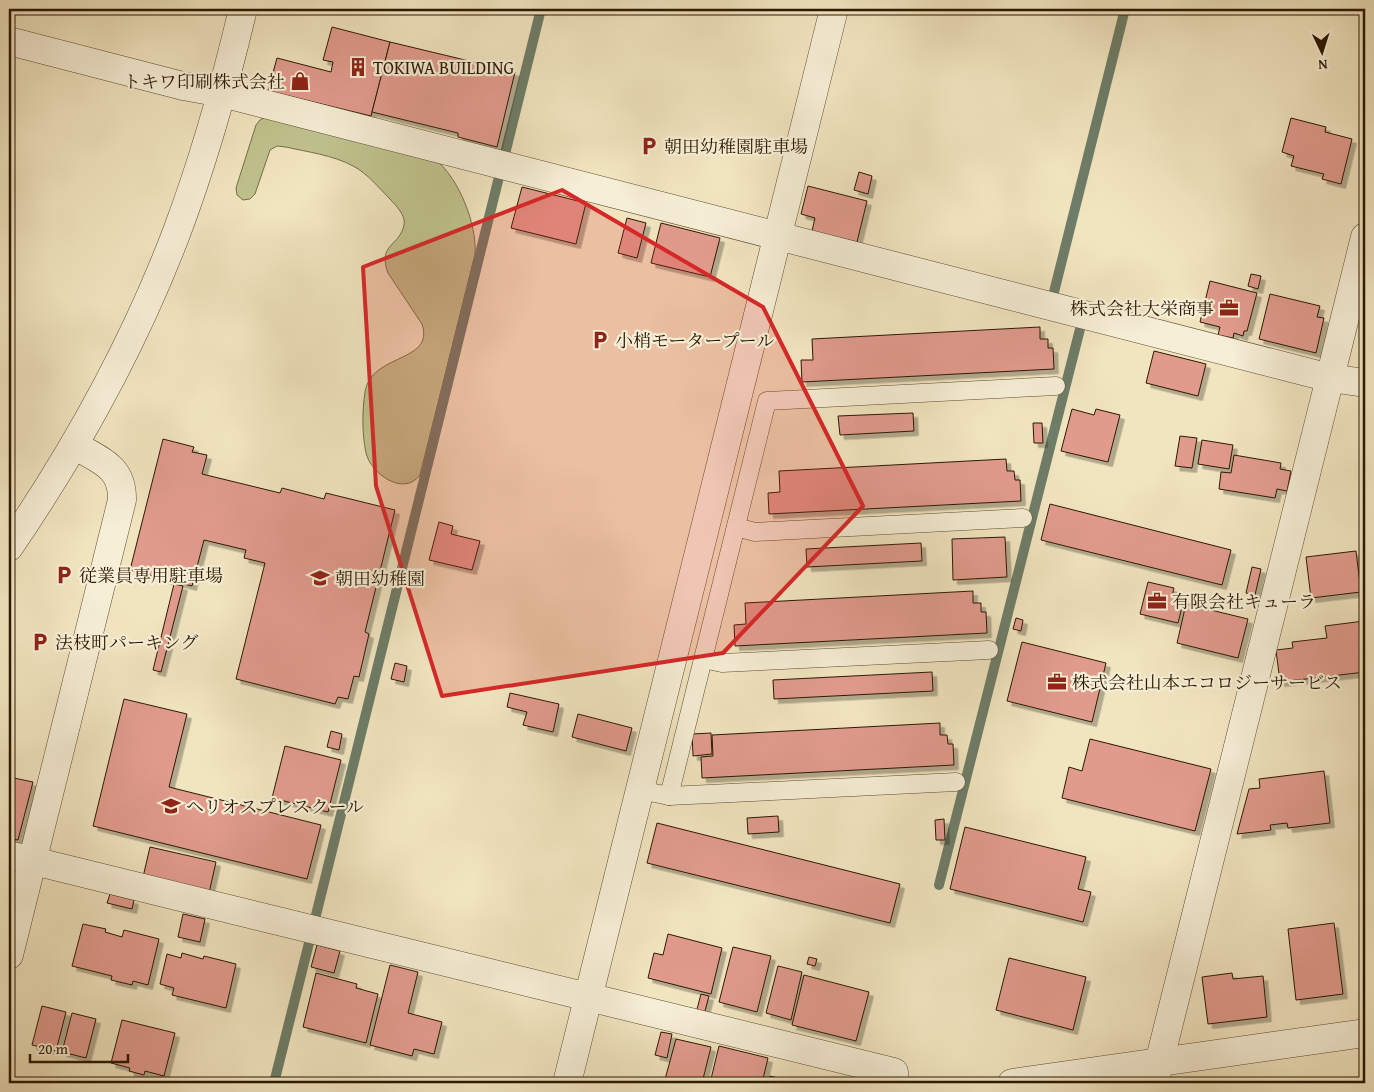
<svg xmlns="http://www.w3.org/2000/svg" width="1374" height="1092" viewBox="0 0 1374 1092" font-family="'Gentium Book Plus','Noto Serif JP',serif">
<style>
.green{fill:#c0c38e;stroke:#766e47}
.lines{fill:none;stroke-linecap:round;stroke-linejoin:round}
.stream{stroke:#6e7d68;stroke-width:10}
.building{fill:#e19b8d;stroke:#2b1800;filter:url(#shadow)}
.service-casing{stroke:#5c4b30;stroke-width:19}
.minor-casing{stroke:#5c4b30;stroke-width:29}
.tertiary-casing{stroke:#5c4b30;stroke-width:29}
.service{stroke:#f6eed6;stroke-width:18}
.minor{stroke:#f6eed6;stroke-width:28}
.tertiary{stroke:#f6eed6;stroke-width:28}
.marked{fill:#d62828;fill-opacity:0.2;stroke:#d62828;stroke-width:4;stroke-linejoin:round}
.labels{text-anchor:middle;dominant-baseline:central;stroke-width:4.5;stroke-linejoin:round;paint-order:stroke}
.poi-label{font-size:18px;fill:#2b1800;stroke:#f6eed6;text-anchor:start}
</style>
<defs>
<filter id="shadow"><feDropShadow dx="4.5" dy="4.5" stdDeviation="0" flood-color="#0004"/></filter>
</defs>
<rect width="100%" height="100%" fill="#f1e5c0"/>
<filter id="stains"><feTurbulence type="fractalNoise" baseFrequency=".004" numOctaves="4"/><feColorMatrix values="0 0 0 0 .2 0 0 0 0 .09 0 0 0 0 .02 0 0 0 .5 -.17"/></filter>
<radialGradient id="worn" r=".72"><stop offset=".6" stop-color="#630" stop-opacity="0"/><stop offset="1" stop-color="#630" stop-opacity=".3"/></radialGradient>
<path class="green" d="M265,117L436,160C459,179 477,224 475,254L420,475C404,497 371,474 366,453C362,434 362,412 365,392C371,353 435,363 422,324L388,273C377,244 400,246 404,225C406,215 396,206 390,199C379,188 367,173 353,166C333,155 307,152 286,147L277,146L270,150L255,194L250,199L243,200L237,195L236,188L256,125L260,120Z"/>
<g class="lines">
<g class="stream">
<path d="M505,154L541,9"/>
<path d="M1054,292L1125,9"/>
<path d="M939,885L1080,329"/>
<path d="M316,915L499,177"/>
<path d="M274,1083L309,943"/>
</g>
</g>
<g class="building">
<path d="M332,27L390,42L371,116L268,91L277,58L331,72L333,62L323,60Z"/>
<path d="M390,42L515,72L497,147L458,137V133L372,112Z"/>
<path d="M1291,118L1326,127L1325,132L1352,139L1341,184L1322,179L1324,174L1291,166L1294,156L1282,152Z"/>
<path d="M859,172L872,176L868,194L854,190Z"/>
<path d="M808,186L867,201L857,242L812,231L815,218L801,214Z"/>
<path d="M522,187L586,203L576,244L511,228Z"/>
<path d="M627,218L646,223L637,258L618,253Z"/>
<path d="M661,223L720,238L710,277L651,263Z"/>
<path d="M1251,274L1261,276L1258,289L1248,286Z"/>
<path d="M1210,281L1257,293L1247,331H1244L1243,336L1234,333L1233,338L1218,335L1220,327L1200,322Z"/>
<path d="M1270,294L1320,306L1317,317L1324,318L1316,353L1259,339Z"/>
<path d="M1040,327V339H1048V348H1053L1054,369L802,382L801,360H813L812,339Z"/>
<path d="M1154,351L1206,364L1198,396L1146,383Z"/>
<path d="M1072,409L1094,415L1096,409L1120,415L1108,462L1061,451Z"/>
<path d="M913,413L914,431L840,435L838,416Z"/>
<path d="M1033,423H1042L1043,443H1034Z"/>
<path d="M1180,436L1197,438L1192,468L1175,466Z"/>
<path d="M163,439L194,447L192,452L207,455L202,474L280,493L282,488L324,499L326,493L395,510L365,632L369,634L359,677L354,676L348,699L338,697L335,704L236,679L265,563L244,558L246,550L204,540L192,586L130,570Z"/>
<path d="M1202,440L1233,445L1229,469L1198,464Z"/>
<path d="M1234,455L1281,463L1280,469L1291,471L1287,491L1277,489L1275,498L1219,489L1221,472L1231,473Z"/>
<path d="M1006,459L1007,471H1014L1015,480H1020L1021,501L769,514L768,493L780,492L779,471Z"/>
<path d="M1050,504L1231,550L1222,585L1041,540Z"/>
<path d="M439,522L453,526L451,534L480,541L472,570L429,560Z"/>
<path d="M1005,537L1007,577L953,580L952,539Z"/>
<path d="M921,543L922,561L807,567L806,549Z"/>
<path d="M1356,551L1361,592L1311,598L1306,557Z"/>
<path d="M1252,567L1261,569L1255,595L1246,593Z"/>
<path d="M1148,582L1174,588L1172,596L1184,599L1178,623L1140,614Z"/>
<path d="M174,584L183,586L161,672L153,670Z"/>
<path d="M973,591V603H981V612H986L987,633L735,646L734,625L746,624L745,603Z"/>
<path d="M1186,604L1248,619L1238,658L1177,643Z"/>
<path d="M1016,618L1023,620L1021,631L1013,629Z"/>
<path d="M1364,621L1365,672L1280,682L1276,650L1293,648L1292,642L1327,638L1325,626Z"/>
<path d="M1022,642L1106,663L1092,722L1007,701Z"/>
<path d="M395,663L407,666L404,682L391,679Z"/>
<path d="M932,672L933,691L774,699L773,680Z"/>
<path d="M510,693L559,704L553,732L523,725L527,712L507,707Z"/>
<path d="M124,699L187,714L169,787L321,825L307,879L93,826Z"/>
<path d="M578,714L632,728L626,751L572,737Z"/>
<path d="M940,723V735H947L948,744H953L954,765L702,778L701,757L713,756L712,735Z"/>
<path d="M331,731L342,734L339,750L327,747Z"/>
<path d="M711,733L712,754L693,756L692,734Z"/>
<path d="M1090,739L1211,769L1195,831L1062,798L1069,767L1082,771Z"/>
<path d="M285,746L341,760L328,812L272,798Z"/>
<path d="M1324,771L1330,823L1288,828L1287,823L1270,825L1271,830L1237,834L1249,789L1260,788L1259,779Z"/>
<path d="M9,777L33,782L18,840L9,838Z"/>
<path d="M778,816L779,832L748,834L747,818Z"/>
<path d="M944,819L945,840H936L935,820Z"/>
<path d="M657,823L900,884L890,923L647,863Z"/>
<path d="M965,827L1086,857L1078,889L1091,892L1083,922L950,889Z"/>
<path d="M1362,832H1365V858Z"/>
<path d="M150,847L216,862L209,893L143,877Z"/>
<path d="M110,894L134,900L132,909L107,903Z"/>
<path d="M183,914L205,919L200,942L178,937Z"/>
<path d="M1334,923L1343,994L1296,1000L1288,929Z"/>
<path d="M83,924L106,929L105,932L122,937L124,930L159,939L148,985L133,981L132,985L111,980L112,976L72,966Z"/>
<path d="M668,934L722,948L711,994L648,978L654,953L663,955Z"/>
<path d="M317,945L340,951L334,973L311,967Z"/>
<path d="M733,947L771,956L757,1012L719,1002Z"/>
<path d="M182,953L203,959L204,956L236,964L226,1008L172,995L174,988L160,984L167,954L181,958Z"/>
<path d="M809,957L817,959L815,966L807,964Z"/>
<path d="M1009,958L1086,977L1073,1030L996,1010Z"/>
<path d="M390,965L418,972L408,1013L442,1022L434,1054L414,1049L412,1056L370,1045Z"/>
<path d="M778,966L802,972L791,1020L766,1013Z"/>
<path d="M316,973L357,984L356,988L378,994L366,1043L303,1027Z"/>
<path d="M1232,973L1233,979L1263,976L1267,1017L1208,1024L1202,977Z"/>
<path d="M804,975L869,992L856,1041L792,1025Z"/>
<path d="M701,994L709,996L704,1015L696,1013Z"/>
<path d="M42,1006L66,1012L56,1051L32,1045Z"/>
<path d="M72,1013L96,1019L86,1058L62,1052Z"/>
<path d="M122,1020L175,1033L164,1076L145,1071L144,1075L129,1071L130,1068L111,1063Z"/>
<path d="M661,1032L672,1034L667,1058L655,1055Z"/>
<path d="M676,1039L711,1047L702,1083H664Z"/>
<path d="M719,1046L768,1058L762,1083H710Z"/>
<path d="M770,1076L778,1078L777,1083H768Z"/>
<path d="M651,1080L652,1083H627Z"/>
</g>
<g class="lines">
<g class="service-casing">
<g id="service">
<path d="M736,527L755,532L1023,518"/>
<path d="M703,659L722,663L989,650"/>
<path d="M640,790L669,796L956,782"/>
<path d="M669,796L767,401L1056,386"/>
</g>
</g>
<g class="minor-casing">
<g id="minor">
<path d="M9,41L183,86L222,93L1330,378L1365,383"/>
<path d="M1330,378L1365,237"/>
<path d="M9,855L894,1072L895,1083"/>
<path d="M9,955L122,500C123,466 99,460 74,445"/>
<path d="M567,1083L834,9"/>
</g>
</g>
<g class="tertiary-casing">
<g id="tertiary">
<path d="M9,547C76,449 134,344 176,234C204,160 225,85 243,9"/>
<path d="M1012,1083L1365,1033"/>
<path d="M1154,1083L1330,378"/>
</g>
</g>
<use href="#service" class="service"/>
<use href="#minor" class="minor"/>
<use href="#tertiary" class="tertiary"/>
</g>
<path class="marked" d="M562,190L763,307L863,506L723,653L442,696L376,486L363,267Z"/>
<defs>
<g id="building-bare" transform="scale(1.5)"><path d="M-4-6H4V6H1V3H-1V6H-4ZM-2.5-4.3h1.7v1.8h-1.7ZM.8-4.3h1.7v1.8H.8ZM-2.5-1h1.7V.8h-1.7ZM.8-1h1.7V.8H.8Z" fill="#8f2418" stroke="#f6eed6" stroke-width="2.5" paint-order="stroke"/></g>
<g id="shop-bare" transform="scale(1.5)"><path d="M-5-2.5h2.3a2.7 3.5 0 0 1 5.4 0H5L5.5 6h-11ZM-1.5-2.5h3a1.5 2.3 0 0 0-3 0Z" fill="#8f2418" stroke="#f6eed6" stroke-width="2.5" paint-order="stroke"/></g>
<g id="parking-bare" transform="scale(1.5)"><path d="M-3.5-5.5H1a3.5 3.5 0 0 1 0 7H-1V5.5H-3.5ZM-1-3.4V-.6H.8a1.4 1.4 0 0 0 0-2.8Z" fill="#8f2418" stroke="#f6eed6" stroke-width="2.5" paint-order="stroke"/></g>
<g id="office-bare" transform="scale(1.5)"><path d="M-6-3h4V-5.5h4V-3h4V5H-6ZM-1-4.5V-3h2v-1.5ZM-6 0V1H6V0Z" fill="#8f2418" stroke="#f6eed6" stroke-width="2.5" paint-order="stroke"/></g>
<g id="school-bare" transform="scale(1.5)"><path d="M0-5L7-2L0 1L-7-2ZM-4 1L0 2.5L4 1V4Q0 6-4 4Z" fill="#8f2418" stroke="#f6eed6" stroke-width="2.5" paint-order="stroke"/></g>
</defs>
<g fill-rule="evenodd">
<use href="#building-bare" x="358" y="67"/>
<use href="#shop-bare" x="300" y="81"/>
<use href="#parking-bare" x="649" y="146"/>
<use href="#office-bare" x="1229" y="308"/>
<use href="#parking-bare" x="600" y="340"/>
<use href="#parking-bare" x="64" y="575"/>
<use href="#school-bare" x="320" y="578"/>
<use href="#office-bare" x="1157" y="601"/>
<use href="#parking-bare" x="40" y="642"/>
<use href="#office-bare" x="1057" y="682"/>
<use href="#school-bare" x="171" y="806"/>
</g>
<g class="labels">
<g class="poi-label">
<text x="373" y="67">TOKIWA BUILDING</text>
<text x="285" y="81" text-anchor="end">トキワ印刷株式会社</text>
<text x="664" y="146">朝田幼稚園駐車場</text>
<text x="1214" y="308" text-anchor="end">株式会社大栄商事</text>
<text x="615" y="340">小梢モータープール</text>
<text x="79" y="575">従業員専用駐車場</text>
<text x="335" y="578">朝田幼稚園</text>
<text x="1172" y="601">有限会社キューラ</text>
<text x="55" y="642">法枝町パーキング</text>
<text x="1072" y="682">株式会社山本エコロジーサービス</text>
<text x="186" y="806">ヘリオスプレスクール</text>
</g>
</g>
<rect width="1374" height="1092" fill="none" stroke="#f1e5c0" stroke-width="30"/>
<rect x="10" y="10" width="1354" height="1072" fill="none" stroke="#2b1800" stroke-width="2.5"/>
<rect x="15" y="15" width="1344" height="1062" fill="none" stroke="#2b1800"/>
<g transform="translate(1322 52) rotate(176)" stroke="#f6eed6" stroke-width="4" paint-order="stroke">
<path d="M0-4L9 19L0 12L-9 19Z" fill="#2b1800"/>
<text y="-8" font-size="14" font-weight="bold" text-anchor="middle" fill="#2b1800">N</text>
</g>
<path d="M30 1054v8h98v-8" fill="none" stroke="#2b1800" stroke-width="2.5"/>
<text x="38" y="1054" font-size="15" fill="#2b1800" stroke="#f6eed6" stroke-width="4" paint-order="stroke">20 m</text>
<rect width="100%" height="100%" filter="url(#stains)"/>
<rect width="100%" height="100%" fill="url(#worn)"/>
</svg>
